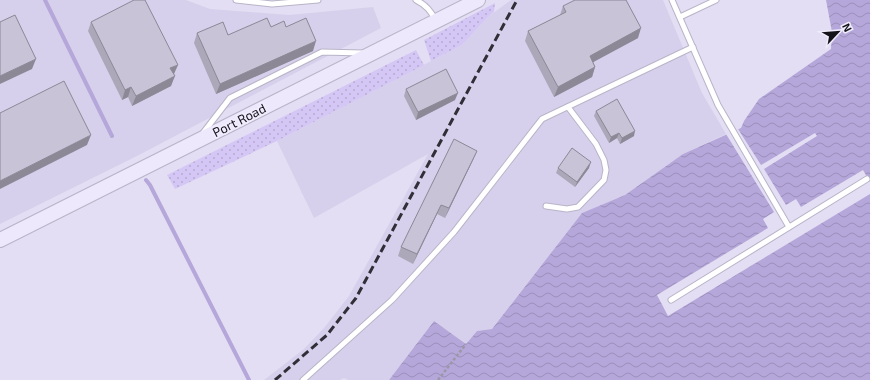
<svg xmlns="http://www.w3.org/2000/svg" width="870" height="380" viewBox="0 0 870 380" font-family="'Exo 2',sans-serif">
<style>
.built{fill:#d7d0ec}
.grass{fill:url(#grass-dots)}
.water{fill:url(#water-waves)}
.pier{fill:#e3def3}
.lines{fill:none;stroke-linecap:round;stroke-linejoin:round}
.stream{stroke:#b5a7da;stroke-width:4}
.lane-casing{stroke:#b9b4c8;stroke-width:7}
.secondary-casing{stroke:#b9b4c8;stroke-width:16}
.path{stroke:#9b97a7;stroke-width:2.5;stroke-dasharray:3 2;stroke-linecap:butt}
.lane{stroke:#fff;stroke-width:5}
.secondary{stroke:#eee8fc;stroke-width:14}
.rail{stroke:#312e37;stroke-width:3;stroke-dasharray:8 4;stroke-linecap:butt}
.wall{fill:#aca8b9}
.shaded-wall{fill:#8c8896}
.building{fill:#c8c3d7;stroke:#8c8896}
.labels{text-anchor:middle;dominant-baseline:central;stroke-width:3.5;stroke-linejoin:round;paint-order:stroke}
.street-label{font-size:13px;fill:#15131a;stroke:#f0ecfd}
</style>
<defs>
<pattern id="grass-dots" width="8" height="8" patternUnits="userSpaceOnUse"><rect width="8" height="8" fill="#d4c7f5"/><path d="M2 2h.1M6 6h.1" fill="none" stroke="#b5aad1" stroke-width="1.8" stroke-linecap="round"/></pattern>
<pattern id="water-waves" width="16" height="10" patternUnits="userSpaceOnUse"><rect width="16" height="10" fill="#b5a7da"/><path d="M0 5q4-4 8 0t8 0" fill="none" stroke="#9b8fba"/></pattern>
</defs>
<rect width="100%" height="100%" fill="#e3def3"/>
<g class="built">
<path d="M0,0H186L210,9L289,15L373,7L381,28L137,156L0,224Z"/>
<path d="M511,0H663L702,93L726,134L683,154L625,195L582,213L492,329L477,331L466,344L434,321L389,380H348L344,378L340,380H264L304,349L324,328L349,296L428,154L314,218L277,141L462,45L489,16Z"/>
</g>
<g class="grass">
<path d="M495,3L494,12L489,16L462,45L431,61L424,40Z"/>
<path d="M416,50L424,65L277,141L175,189L167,175Z"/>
</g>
<path class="water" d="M826,0H870V380H389L434,321L466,344L477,331L492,329L582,213L625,195L683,154L741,128L744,121L759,99L831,49L832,32Z"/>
<path class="pier" d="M738,129L761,165L815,133L817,136L764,169L786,205L796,199L801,207L863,170L870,182V194L668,316L657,295L768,228L763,219L774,212L726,134Z"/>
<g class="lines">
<g class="stream">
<path d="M45,0L112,136"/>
<path d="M146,180L150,185L249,380"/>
</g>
<g class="lane-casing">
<g id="lane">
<path d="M236,0L272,4L318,0"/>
<path d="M416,0C426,5 431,11 436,21"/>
<path d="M672,0L718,105L789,227"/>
<path d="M680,17L716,0"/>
<path d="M203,133L230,98L322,52L363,53"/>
<path d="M546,206L567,209L578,207L604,180L606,170L604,160L596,144L568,107"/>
<path d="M671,300L867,179"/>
<path d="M303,380L392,300L454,232L542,119L693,47"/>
</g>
</g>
<g class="secondary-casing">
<path id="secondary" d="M0,240L478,0"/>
</g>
<path class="path" d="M438,380L466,344"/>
<use href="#lane" class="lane"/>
<use href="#secondary" class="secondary"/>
<path class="rail" d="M275,380L327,335L356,298L517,0"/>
</g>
<g class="wall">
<path d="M563,6L638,38L593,62L595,67L592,77L554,97L525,41L528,31L560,15Z"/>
<path d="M91,22L174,74L171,86L132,106L128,97L122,100L88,31Z"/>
<path d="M271,27H286L313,51L216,94L194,43L197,33L228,35Z"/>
<path d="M406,89L455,100L416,120L404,96Z"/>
<path d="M596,111L634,136L620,144L617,138L609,143L594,116Z"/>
<path d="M477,151L473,160L445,218L437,214L413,264L398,256L401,247Z"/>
<path d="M558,168H589L575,187L556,173Z"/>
</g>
<g class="shaded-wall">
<path d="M641,28L638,38L586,66L590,56Z"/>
<path d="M316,41L313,51L216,94L220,84Z"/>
<path d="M36,59L32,69L0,84V76Z"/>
<path d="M178,65L174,74L167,78L170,68Z"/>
<path d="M595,67L592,77L554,97L558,87Z"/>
<path d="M175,76L171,86L132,106L136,96Z"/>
<path d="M131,87L128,97L122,100L125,90Z"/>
<path d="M458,93L455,100L416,120L418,112Z"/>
<path d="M635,131L634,136L620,144L622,138Z"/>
<path d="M619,133L617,138L609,143L611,137Z"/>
<path d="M91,135L87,145L0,189V181Z"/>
<path d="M477,151L473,160L445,218L449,208Z"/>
<path d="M591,162L589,168L575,187L577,182Z"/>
<path d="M441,205L437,214L413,264L417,254Z"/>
</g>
<g class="building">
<path d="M134,0H145L178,65L170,68L175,76L136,96L131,87L125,90L91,22Z"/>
<path d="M575,0H626L641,28L590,56L595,67L558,87L528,31L566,12L563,6Z"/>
<path d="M15,15L36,59L0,76V22Z"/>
<path d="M267,18L271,27L284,21L286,27L306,18L316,41L220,84L197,33L223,22L228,35Z"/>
<path d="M446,69L458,93L418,112L406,89Z"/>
<path d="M64,81L91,135L0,181V113Z"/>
<path d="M617,99L635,131L622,138L619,133L611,137L596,111Z"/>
<path d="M454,139L477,151L449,208L441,205L417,254L401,247Z"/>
<path d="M572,148L591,162L577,182L558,168Z"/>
</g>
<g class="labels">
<g class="street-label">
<text transform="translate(239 120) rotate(-27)">Port Road</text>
</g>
</g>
<g transform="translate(838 32) rotate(64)" stroke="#f0ecfd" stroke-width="3" paint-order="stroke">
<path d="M0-3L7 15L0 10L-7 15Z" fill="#15131a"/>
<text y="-6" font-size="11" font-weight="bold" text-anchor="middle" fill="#15131a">N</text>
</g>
</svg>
